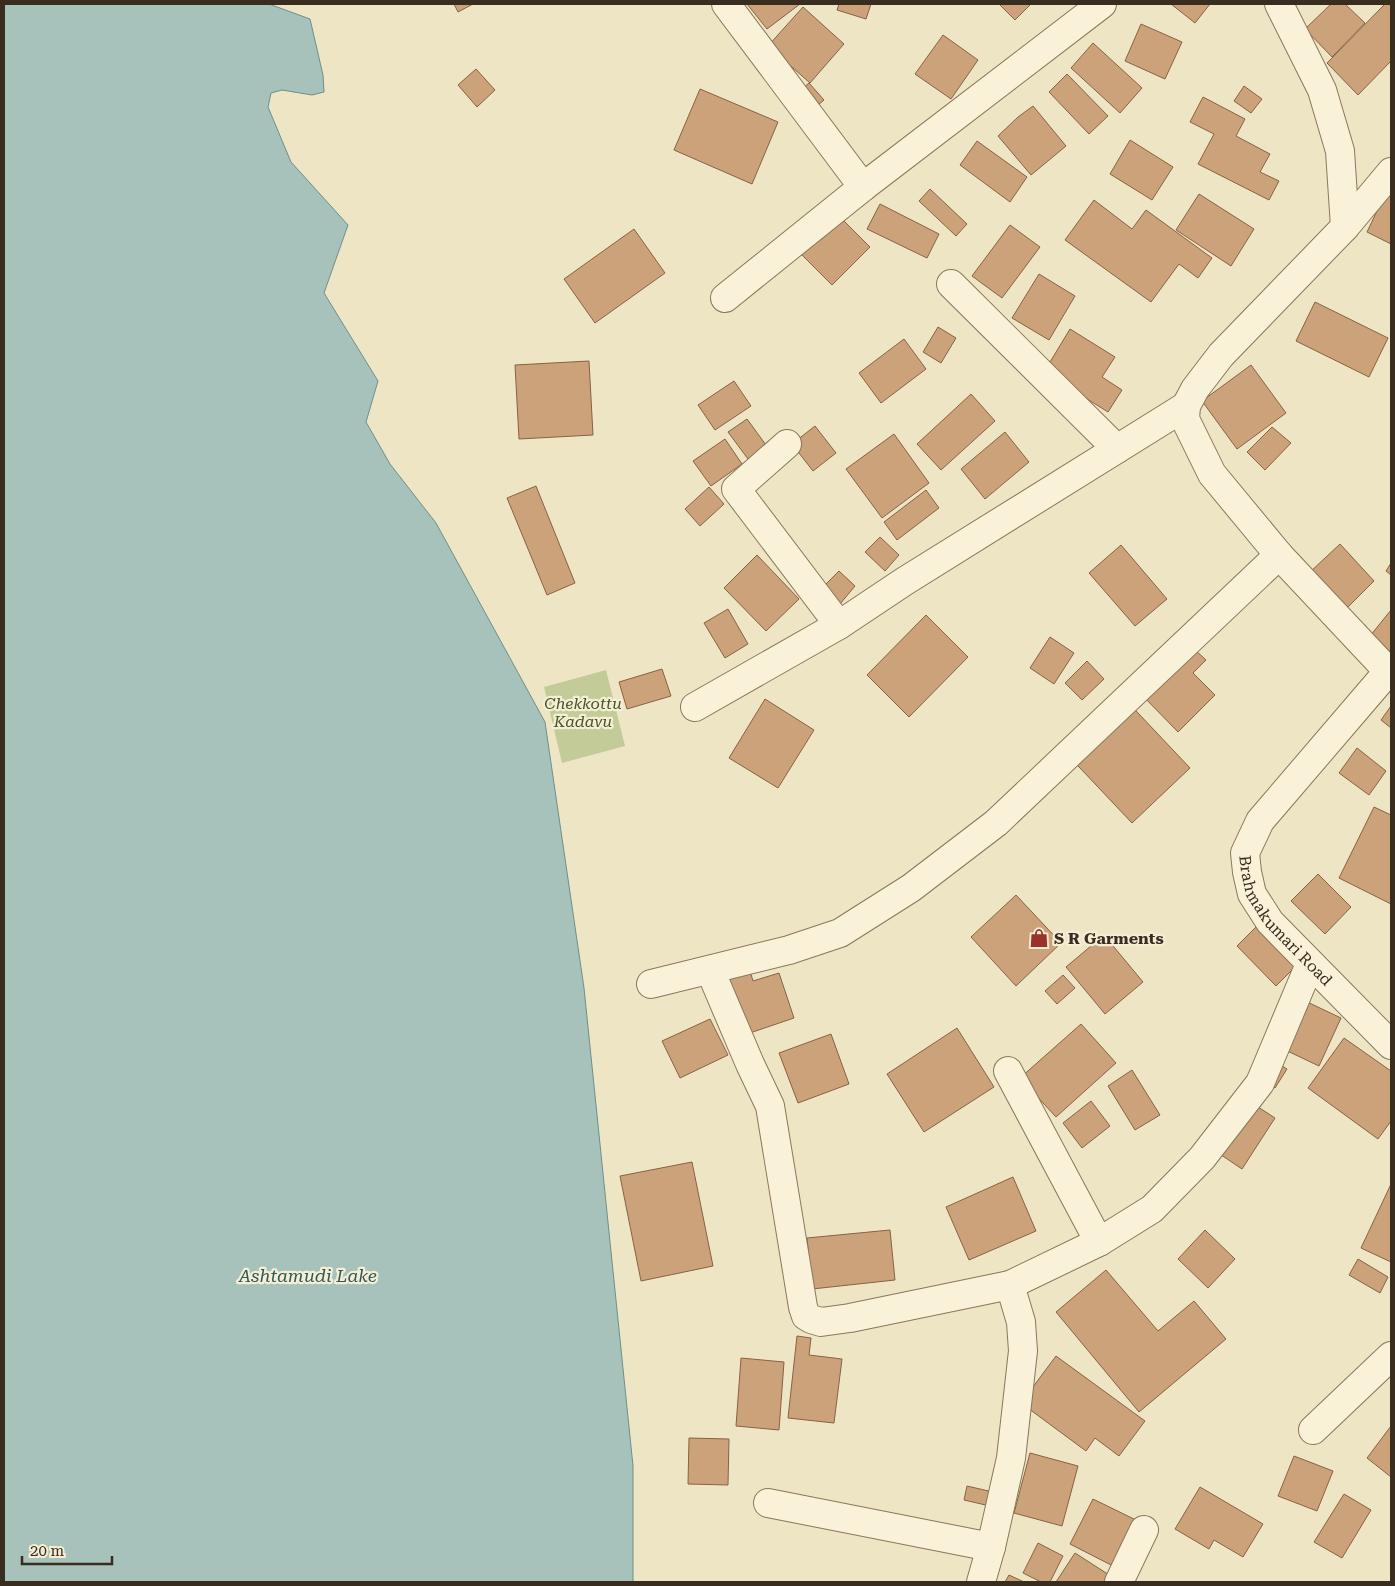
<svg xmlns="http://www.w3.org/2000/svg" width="1395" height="1586" viewBox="0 0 1395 1586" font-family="'Roboto Serif',serif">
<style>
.green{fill:#c3cc99}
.water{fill:#a7c1bb;stroke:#6d908a}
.building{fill:#cca27b;stroke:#886241}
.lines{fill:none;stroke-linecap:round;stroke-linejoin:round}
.minor-casing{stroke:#89775b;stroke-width:30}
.minor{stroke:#f9f1d8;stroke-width:28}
.labels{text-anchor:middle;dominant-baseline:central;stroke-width:4.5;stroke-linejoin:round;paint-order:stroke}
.park-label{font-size:16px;font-style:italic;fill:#465526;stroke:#f5eed5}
.street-label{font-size:16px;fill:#392d1f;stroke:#f5eed5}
.poi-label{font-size:16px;font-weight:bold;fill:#392d1f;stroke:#f5eed5;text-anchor:start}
.water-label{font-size:18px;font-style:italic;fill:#2e5959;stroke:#f5eed5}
</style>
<rect width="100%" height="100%" fill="#eee5c5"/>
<path class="green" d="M606,670L625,746L562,763L544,687Z"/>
<path class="water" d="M4,4H269L310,19L323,75L324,92L312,95L282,90L271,93L268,107L291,162L348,225L324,293L378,381L366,422L390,464L436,523L545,722L584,988L633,1466V1582H4Z"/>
<g class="building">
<path d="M454,4H473L458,12Z"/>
<path d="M747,4H800L767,29Z"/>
<path d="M839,4H871L866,19L837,10Z"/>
<path d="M999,4H1031L1015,20Z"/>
<path d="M1171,4H1210L1195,23Z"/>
<path d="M1331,4H1345L1365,23L1332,57L1305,29Z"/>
<path d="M1385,4H1391V61L1358,95L1327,63Z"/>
<path d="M803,7L844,44L810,83L768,46Z"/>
<path d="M1141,24L1182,42L1165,79L1125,61Z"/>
<path d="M943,35L978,60L951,99L915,74Z"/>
<path d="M1093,43L1142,88L1120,113L1071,68Z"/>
<path d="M476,69L495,90L477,107L458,85Z"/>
<path d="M1067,74L1108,116L1089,134L1049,92Z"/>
<path d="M809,83L824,100L809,113L794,96Z"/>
<path d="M1244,86L1262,99L1251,113L1234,101Z"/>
<path d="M700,89L778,122L752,184L674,150Z"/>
<path d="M1203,97L1245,119L1236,136L1270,154L1260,172L1279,181L1269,200L1198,164L1214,134L1190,122Z"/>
<path d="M1033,106L1066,146L1031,175L998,136L1018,117Z"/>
<path d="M1130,140L1173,167L1152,200L1110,174Z"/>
<path d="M977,141L1027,177L1010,202L960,165Z"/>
<path d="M930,189L967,224L956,236L919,201Z"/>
<path d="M1387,190L1391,192V244L1367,232Z"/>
<path d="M1199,194L1254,229L1231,266L1176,230Z"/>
<path d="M1094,200L1132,229L1146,210L1212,258L1198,278L1179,264L1151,302L1065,240Z"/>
<path d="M880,204L939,234L927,258L867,229Z"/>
<path d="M838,215L870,247L832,285L800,253Z"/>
<path d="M1010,225L1040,247L1002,298L972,276Z"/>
<path d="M634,229L665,273L595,323L564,279Z"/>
<path d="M1039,274L1075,296L1049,340L1012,318Z"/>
<path d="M1315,302L1388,338L1369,377L1296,341Z"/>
<path d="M938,327L956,338L941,363L923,352Z"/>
<path d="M1070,329L1115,357L1102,377L1122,390L1108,412L1044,372Z"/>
<path d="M904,339L926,369L881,403L859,373Z"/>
<path d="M589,361L593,435L519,439L515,365Z"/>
<path d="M1251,365L1286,413L1237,449L1202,401Z"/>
<path d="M734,381L751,406L715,430L698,405Z"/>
<path d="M971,394L995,421L941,470L917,444Z"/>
<path d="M747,419L766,445L748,459L728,432Z"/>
<path d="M815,426L836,453L813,471L792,444Z"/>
<path d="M1272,427L1291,443L1265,470L1247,452Z"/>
<path d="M1005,432L1029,462L985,499L961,469Z"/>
<path d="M894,434L929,483L882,518L846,469Z"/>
<path d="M725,439L742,464L711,486L693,461Z"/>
<path d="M536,486L575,583L547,595L507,498Z"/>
<path d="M709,487L724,504L700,526L685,509Z"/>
<path d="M926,490L939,508L897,540L884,522Z"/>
<path d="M880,537L899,555L885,571L865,552Z"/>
<path d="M1340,544L1374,581L1345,610L1309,573Z"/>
<path d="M1121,545L1167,599L1135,626L1089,573Z"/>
<path d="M757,555L799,599L766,631L724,588Z"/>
<path d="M1391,563V575L1386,571Z"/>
<path d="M839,571L855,586L840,604L822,588Z"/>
<path d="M728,609L748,644L725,658L704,623Z"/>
<path d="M1391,610V652L1370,636Z"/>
<path d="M926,615L968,657L909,717L867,675Z"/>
<path d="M1050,637L1074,653L1054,684L1030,668Z"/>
<path d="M1194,649L1206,660L1193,673L1215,695L1178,732L1140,693Z"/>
<path d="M1087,661L1104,679L1082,700L1065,683Z"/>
<path d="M662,669L671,696L627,709L619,682Z"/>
<path d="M1121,695L1190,768L1132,823L1063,750Z"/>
<path d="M765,699L814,730L778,788L729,758Z"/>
<path d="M1391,706V728L1381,720Z"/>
<path d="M1357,748L1386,771L1369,795L1339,773Z"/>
<path d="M1374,807L1391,815V904L1339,878Z"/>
<path d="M1318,874L1351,907L1325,934L1291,901Z"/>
<path d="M1016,895L1061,943L1016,986L971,937Z"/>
<path d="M1258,925L1297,965L1276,986L1237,946Z"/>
<path d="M1104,935L1143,982L1105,1014L1066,967Z"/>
<path d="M748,964L753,981L779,973L794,1018L741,1036L720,974Z"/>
<path d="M1063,975L1075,988L1057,1004L1045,991Z"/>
<path d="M1301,999L1341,1018L1319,1066L1279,1047Z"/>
<path d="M710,1019L728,1055L680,1078L662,1041Z"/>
<path d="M1081,1024L1116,1063L1056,1117L1020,1078Z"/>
<path d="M957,1028L994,1087L924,1132L887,1074Z"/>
<path d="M831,1034L849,1084L798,1103L779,1053Z"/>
<path d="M1344,1038L1391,1071V1121L1378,1139L1308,1088Z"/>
<path d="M1272,1060L1287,1069L1275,1088L1261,1079Z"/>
<path d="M1132,1070L1160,1115L1135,1130L1108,1086Z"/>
<path d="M1235,1092L1275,1118L1242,1169L1202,1142Z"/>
<path d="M1091,1101L1110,1126L1082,1148L1063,1123Z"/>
<path d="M692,1162L713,1266L641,1281L620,1176Z"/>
<path d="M1013,1177L1036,1231L969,1260L946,1207Z"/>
<path d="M1391,1184V1262L1361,1248Z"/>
<path d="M890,1230L895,1280L812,1289L807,1238Z"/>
<path d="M1205,1230L1235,1259L1208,1288L1178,1259Z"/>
<path d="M1358,1259L1388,1277L1380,1293L1349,1275Z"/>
<path d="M1106,1270L1158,1331L1194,1301L1226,1339L1139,1412L1056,1312Z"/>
<path d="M797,1336L811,1338L809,1355L842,1359L834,1423L788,1418Z"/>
<path d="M1056,1356L1145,1421L1119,1456L1095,1438L1086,1451L1021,1403Z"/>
<path d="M741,1358L784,1362L779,1430L736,1426Z"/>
<path d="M1391,1426V1477L1367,1458Z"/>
<path d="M689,1438L729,1439L728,1485L688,1484Z"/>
<path d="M1030,1453L1078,1466L1062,1526L1014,1513Z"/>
<path d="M1294,1456L1333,1471L1317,1511L1278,1496Z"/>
<path d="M967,1486L993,1492L990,1506L964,1500Z"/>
<path d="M1200,1487L1263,1524L1243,1557L1214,1540L1209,1549L1175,1529Z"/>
<path d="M1344,1494L1371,1510L1342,1558L1314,1542Z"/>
<path d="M1093,1499L1136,1520L1113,1566L1070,1544Z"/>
<path d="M1038,1543L1063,1556L1050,1582H1041L1023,1573Z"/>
<path d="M1075,1553L1117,1580L1116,1582H1056Z"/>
<path d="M1009,1575L1024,1582H1005Z"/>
</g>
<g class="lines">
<g class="minor-casing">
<g id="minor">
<path d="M726,4L863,187"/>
<path d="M1279,4L1322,90L1340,151L1345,227"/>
<path d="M951,284L1117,449"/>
<path d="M725,298L863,187L1102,4"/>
<path d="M787,444L736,489L839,625"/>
<path id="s1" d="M1391,668L1260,821L1245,853L1247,872L1252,894L1270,922L1391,1045"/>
<path d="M1388,671L1279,555L1212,474L1185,419L1186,406L1195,389L1221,355L1345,227L1391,172"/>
<path d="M695,707L839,625L905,581L1186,406"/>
<path d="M710,970L750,1064L770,1106L803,1307L806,1316L811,1319L821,1322L850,1318L1010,1285L1099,1242L1152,1209L1202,1158L1260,1083L1310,964"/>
<path d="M651,984L789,950L840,933L911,888L996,823L1279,555"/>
<path d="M1008,1071L1099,1242"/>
<path d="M1313,1430L1391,1356"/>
<path d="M768,1503L991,1547"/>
<path d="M981,1582L991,1547L1011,1458L1023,1351L1021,1322L1010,1285"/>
<path d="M1119,1582L1144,1530"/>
</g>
</g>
<use href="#minor" class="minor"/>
</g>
<defs>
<g id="shop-bare" transform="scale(1.5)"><path d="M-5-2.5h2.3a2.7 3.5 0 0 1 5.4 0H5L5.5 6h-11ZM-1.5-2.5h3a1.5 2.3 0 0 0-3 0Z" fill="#98322b" stroke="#f5eed5" stroke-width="2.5" paint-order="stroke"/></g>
</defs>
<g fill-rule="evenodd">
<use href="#shop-bare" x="1039" y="938"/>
</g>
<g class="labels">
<g class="park-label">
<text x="583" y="703">Chekkottu<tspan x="583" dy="18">Kadavu</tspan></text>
</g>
<g class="street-label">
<text stroke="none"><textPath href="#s1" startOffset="318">Brahmakumari Road</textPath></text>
</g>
<g class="poi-label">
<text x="1054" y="938">S R Garments</text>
</g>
<g class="water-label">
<text x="308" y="1275">Ashtamudi Lake</text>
</g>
</g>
<rect width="1395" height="1586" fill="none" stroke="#392d1f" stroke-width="10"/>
<path d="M22 1556v8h90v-8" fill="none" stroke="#392d1f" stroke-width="2.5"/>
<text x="30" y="1556" font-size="15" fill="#392d1f" stroke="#f5eed5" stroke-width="4" paint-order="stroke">20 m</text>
</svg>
